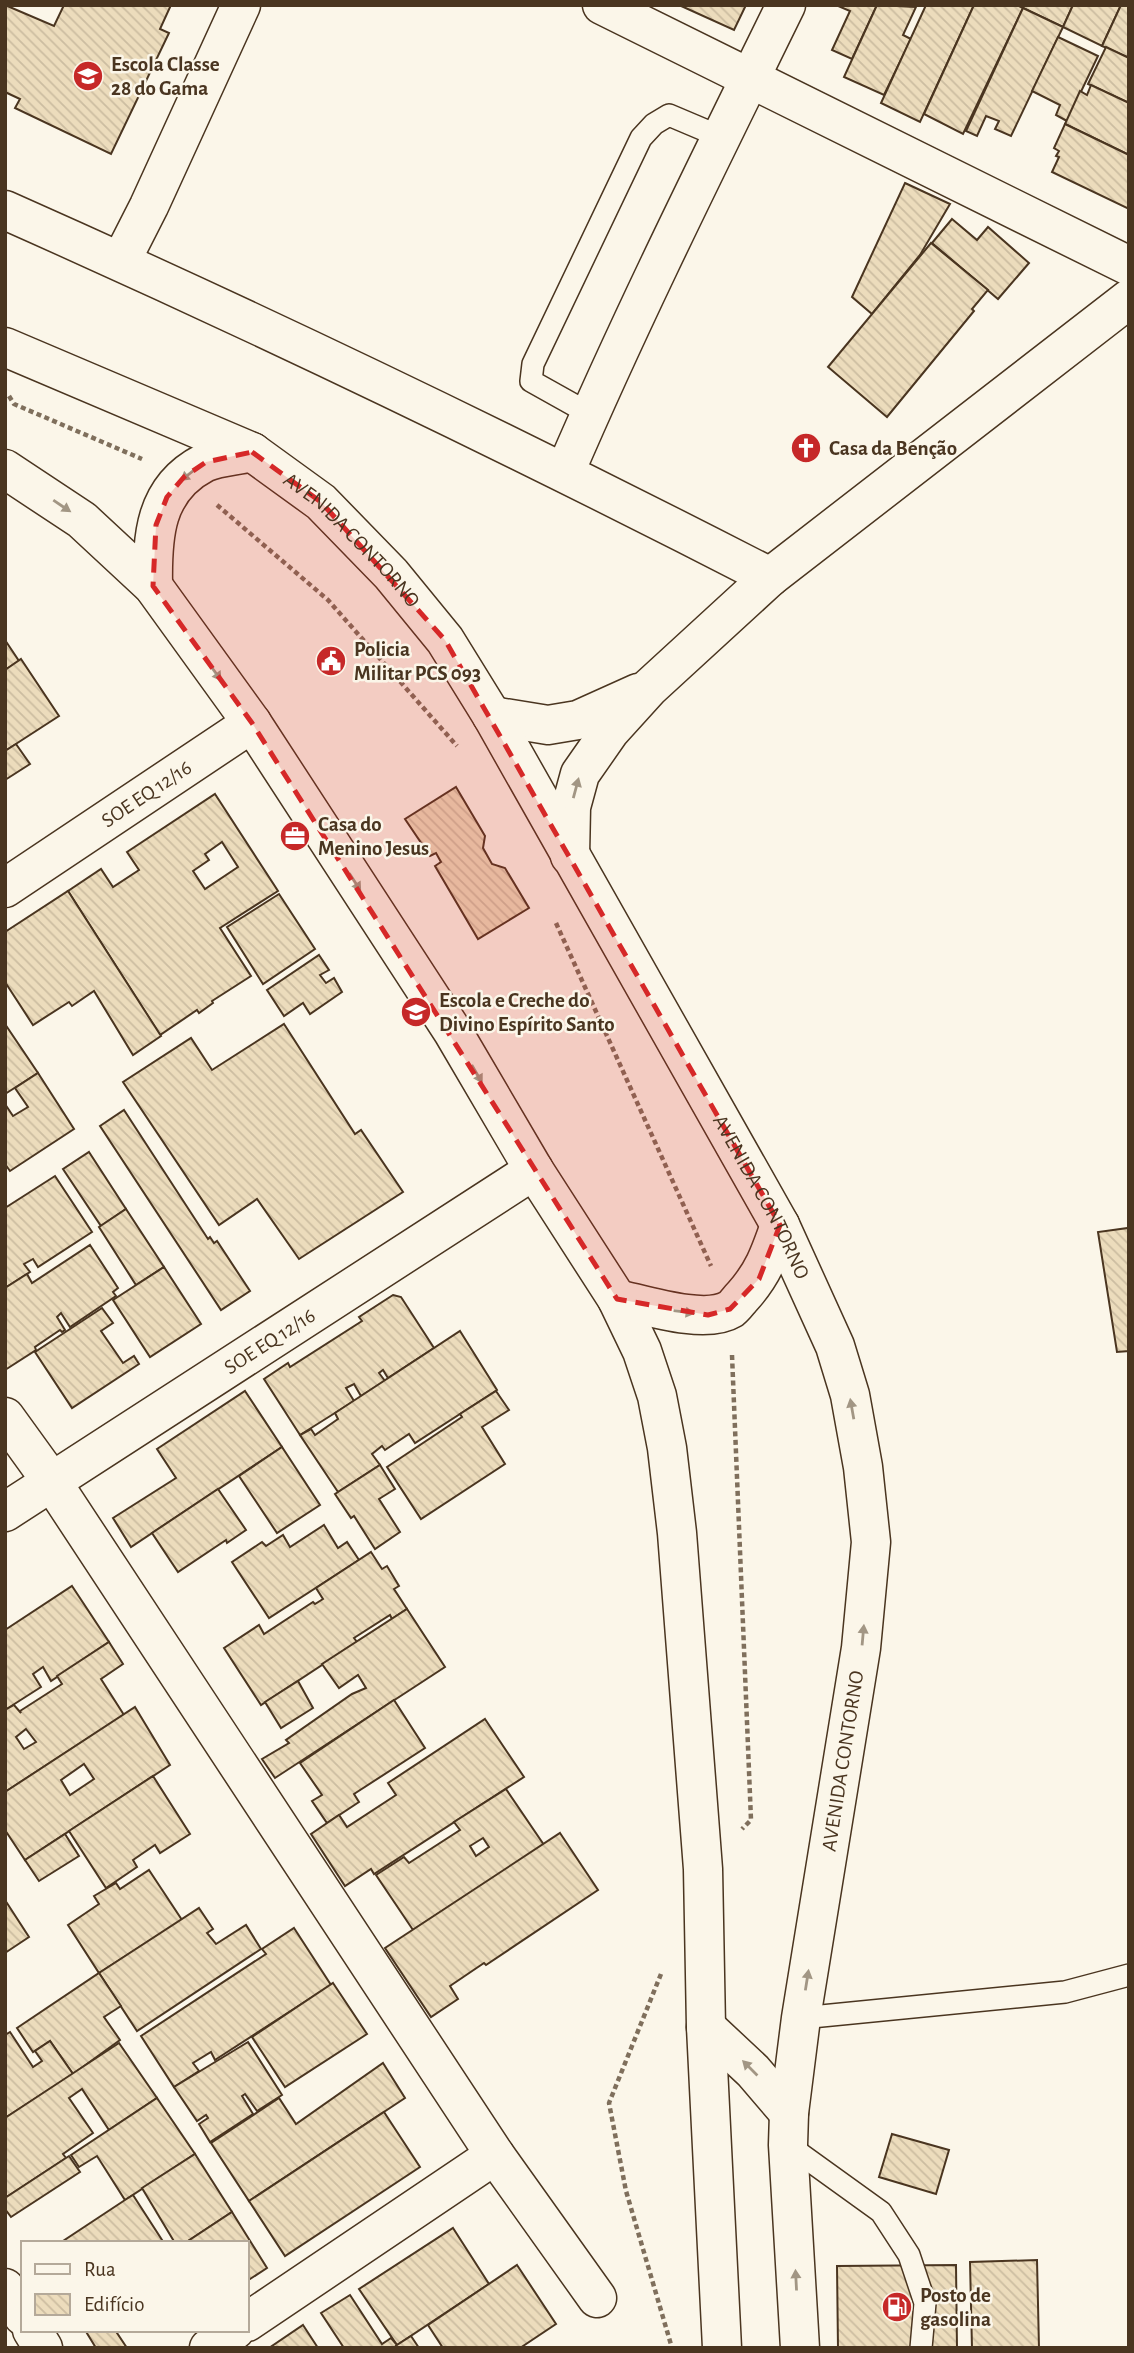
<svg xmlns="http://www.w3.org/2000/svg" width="1134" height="2353" viewBox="0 0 1134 2353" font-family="'Alegreya Sans',sans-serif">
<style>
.building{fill:url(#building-back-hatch);stroke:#4a3520;stroke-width:2;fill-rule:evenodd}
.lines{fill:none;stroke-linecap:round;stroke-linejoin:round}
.service-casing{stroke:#4a3520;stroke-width:24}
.minor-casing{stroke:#4a3520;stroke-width:41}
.tertiary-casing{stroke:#4a3520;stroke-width:41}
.primary-casing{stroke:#4a3520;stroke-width:41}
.path{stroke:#7f6f5c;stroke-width:4.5;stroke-dasharray:5 3.5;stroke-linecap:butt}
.service{stroke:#fbf6e9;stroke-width:21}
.minor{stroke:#fbf6e9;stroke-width:38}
.tertiary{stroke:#fbf6e9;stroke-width:38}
.primary{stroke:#fbf6e9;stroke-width:38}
.oneway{fill:#a29684}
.marked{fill:#d62828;fill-opacity:0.2;stroke:#d62828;stroke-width:5;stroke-dasharray:14 9;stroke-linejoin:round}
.labels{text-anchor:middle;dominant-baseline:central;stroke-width:5;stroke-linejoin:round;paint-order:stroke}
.poi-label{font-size:21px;font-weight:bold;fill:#4a3520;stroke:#fbf6e9;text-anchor:start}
.street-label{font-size:21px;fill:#4a3520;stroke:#fbf6e9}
</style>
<defs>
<pattern id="building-back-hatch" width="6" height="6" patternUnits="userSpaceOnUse" patternTransform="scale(1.75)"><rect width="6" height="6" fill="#ecdcbc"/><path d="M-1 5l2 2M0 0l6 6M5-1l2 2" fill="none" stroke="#ccbda1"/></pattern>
</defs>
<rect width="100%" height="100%" fill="#fbf6e9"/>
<g class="building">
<path d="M5,5L54,26L64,5H171L160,29L169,33L111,154L15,108L20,99L5,92Z"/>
<path d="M679,5H746L734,30Z"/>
<path d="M836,5H877L852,59L832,50L850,11Z"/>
<path d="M877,5L916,7L903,35L911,39L884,95L844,77Z"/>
<path d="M926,5H974L920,122L881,103Z"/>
<path d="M974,5H1017L1023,8L963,134L924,114Z"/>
<path d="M1024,5H1073L1063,27L1023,8Z"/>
<path d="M1073,5H1121L1102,46L1063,27Z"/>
<path d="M1121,5H1129V58L1102,46Z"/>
<path d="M1023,8L1063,27L1011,136L995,129L999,121L986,116L977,136L966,131Z"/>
<path d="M1058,37L1098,56L1067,121L1056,115L1060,105L1032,91Z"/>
<path d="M1106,47L1129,58V103L1088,84Z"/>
<path d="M1091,85L1129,103V155L1065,124L1080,91L1087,95Z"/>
<path d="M1065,124L1129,155V209L1052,172L1059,157L1056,156L1059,151L1054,148Z"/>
<path d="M905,183L950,204L920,255L872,314L852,297Z"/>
<path d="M952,219L977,240L988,227L1029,263L998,299L932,243Z"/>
<path d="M931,243L988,290L972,309L974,311L887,417L828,367Z"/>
<path d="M5,640L19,661L5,670Z"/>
<path d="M21,659L59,716L5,751V670Z"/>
<path d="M16,744L30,764L5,780V751Z"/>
<path d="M456,787L485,836L483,848L492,864L505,868L529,908L478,939L435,866L441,862L436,853L430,856L405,819Z"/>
<path d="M215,794L278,891L220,928L251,976L212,1001L213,1003L199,1013L197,1010L160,1035L68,891L101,869L113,887L139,870L127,852ZM222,842L238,867L205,889L193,871L209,860L205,854Z"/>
<path d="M68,891L161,1036L133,1055L94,991L72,1006L69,1002L33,1025L5,982V932Z"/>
<path d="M279,894L315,949L263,984L227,927Z"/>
<path d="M319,955L329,970L320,975L326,983L334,978L342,992L310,1014L303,1003L284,1016L267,990Z"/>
<path d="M5,1024L38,1073L5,1094Z"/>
<path d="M284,1024L355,1134L361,1130L403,1192L299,1259L257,1199L219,1225L123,1082L191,1038L212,1070Z"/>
<path d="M38,1073L74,1129L10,1171L5,1164V1104L13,1116L28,1107L15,1088Z"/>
<path d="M124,1110L208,1239L210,1237L214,1243L217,1241L250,1291L221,1310L100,1126Z"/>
<path d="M89,1152L126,1209L101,1226L63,1169Z"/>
<path d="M55,1176L92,1232L38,1267L33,1259L24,1264L30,1272L5,1288V1208Z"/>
<path d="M126,1209L164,1267L136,1285L99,1227Z"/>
<path d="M1128,1228L1129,1351L1117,1352L1098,1232Z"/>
<path d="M90,1245L118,1288L113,1292L116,1296L70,1327L61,1313L57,1317L65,1330L62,1332L60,1330L35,1347L36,1350L5,1370V1288L27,1274L32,1283Z"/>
<path d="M164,1267L201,1324L150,1357L113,1300Z"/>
<path d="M393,1295L401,1297L434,1348L388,1378L383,1370L379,1373L385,1381L361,1396L354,1384L346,1388L354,1401L300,1435L264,1379L288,1363L290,1367L362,1321L359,1317Z"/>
<path d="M102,1308L113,1323L101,1331L123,1363L134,1356L139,1364L72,1408L35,1352Z"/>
<path d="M460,1331L497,1390L415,1443L409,1434L385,1450L382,1446L372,1454L380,1465L338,1492L300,1435L311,1429L315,1435L338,1419L335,1413Z"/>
<path d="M245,1391L282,1447L131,1547L113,1518L176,1478L157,1449Z"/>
<path d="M496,1391L509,1410L482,1427L505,1464L421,1519L387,1467L462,1417L460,1414Z"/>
<path d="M282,1447L320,1505L277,1533L239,1476Z"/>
<path d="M380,1465L395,1489L379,1499L400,1532L375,1549L354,1516L351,1518L335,1494Z"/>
<path d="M218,1489L246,1530L227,1543L226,1540L178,1572L152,1533Z"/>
<path d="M324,1525L338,1548L347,1542L359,1560L269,1618L232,1562L262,1542L266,1546L283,1535L290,1547Z"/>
<path d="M371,1552L382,1569L387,1566L399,1586L394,1589L407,1609L392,1619L390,1615L354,1638L357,1642L261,1705L224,1648L259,1625L264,1634L313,1602L315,1604L323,1599L316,1588Z"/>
<path d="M72,1586L109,1642L51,1681L43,1667L33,1674L41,1687L5,1710V1630Z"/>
<path d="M407,1609L445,1667L275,1778L262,1759L289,1743L286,1740L352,1694L366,1688L358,1675L339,1688L322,1664Z"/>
<path d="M109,1642L123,1664L101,1679L124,1715L5,1792V1710L14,1705L21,1713L20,1711L62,1684L57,1676ZM26,1729L36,1742L24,1749L16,1737Z"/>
<path d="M298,1681L313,1708L281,1728L265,1702Z"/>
<path d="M394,1700L425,1748L354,1794L359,1802L327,1823L312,1801L322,1795L300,1763Z"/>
<path d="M135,1707L170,1765L25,1860L5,1830V1792ZM84,1764L94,1779L70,1795L61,1780Z"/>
<path d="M485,1719L524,1777L374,1874L371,1869L345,1886L311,1834L339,1815L347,1827L396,1795L388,1783Z"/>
<path d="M153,1776L190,1834L160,1853L155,1845L133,1860L137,1867L106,1888L69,1831Z"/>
<path d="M506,1789L544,1845L413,1930L376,1875L404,1857L409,1863L460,1830L454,1822ZM483,1838L489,1847L476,1856L470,1846Z"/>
<path d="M560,1833L598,1890L486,1965L484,1963L450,1986L458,1999L431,2017L385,1948Z"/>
<path d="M65,1834L79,1856L39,1881L25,1860Z"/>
<path d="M149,1870L182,1920L99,1973L68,1925L99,1904L94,1896L116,1883L120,1889Z"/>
<path d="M5,1900L29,1937L5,1953Z"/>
<path d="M199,1908L213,1929L207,1933L216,1944L246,1925L261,1949L137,2031L99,1973Z"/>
<path d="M294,1928L331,1985L218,2058L215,2060L211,2052L193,2063L199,2071L174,2087L141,2036L266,1954L262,1949Z"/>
<path d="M99,1973L121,2006L104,2017L120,2040L73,2074L50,2041L33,2052L17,2028Z"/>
<path d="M333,1983L367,2034L285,2087L252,2037Z"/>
<path d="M10,2032L33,2067L42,2061L35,2051L50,2041L73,2074L5,2118V2035Z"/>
<path d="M248,2042L282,2095L257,2111L245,2094L242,2096L253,2114L210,2142L199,2124L208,2118L206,2115L197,2121L174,2087Z"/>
<path d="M119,2043L157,2098L109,2130L82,2089L69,2098L93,2133L63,2154L66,2158L5,2198V2118Z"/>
<path d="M383,2063L405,2098L249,2201L211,2143L279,2098L296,2124Z"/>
<path d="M157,2098L195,2154L125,2200L97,2156L79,2167L71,2155Z"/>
<path d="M384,2112L420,2167L285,2256L249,2201Z"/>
<path d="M892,2134L949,2150L936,2194L879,2177Z"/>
<path d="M195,2154L232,2212L185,2243H175L142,2188Z"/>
<path d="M69,2156L80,2172L11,2217L5,2209V2198Z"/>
<path d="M133,2195L164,2243H60L125,2200Z"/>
<path d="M232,2212L267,2268L247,2281V2243H185Z"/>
<path d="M453,2228L489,2284L397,2345L359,2289Z"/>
<path d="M1037,2260L1039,2348H972L970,2262Z"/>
<path d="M517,2265L556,2324L520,2348H443L428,2325Z"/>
<path d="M956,2265L957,2348H838L837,2266Z"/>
<path d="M350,2295L382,2344L391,2338L397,2345L394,2348H344L321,2313Z"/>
<path d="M303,2325L318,2348H269Z"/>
<path d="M85,2330H115L127,2348H96Z"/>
<path d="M411,2336L419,2348H394L397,2345Z"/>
</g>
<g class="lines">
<g class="service-casing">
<g id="service">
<path d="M590,414L531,381L533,364L641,138L654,124L669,115L721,137"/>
<path d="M801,2018L1065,1992L1129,1975"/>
<path d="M788,2145L881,2212L909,2255L925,2303L921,2348"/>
</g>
</g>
<g class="minor-casing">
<g id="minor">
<path d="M602,5L1129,266"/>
<path d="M5,210C264,325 519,448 770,577"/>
<path d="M121,261L149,206L241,5"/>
<path d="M565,472C633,314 710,160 786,5"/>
<path d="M492,716L548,725L578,720L638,693"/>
<path d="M570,856L571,807L580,774L610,731L649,688L770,577L1129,299"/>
<path d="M5,1417L52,1482L495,2155L597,2298"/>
<path d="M5,2288L23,2316"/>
<path d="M247,2322L495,2155"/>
<path d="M32,2330L43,2348"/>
<path d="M209,2348L235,2330"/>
</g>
</g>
<g class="tertiary-casing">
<g id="tertiary">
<path id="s1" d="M5,888L252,723"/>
<path id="s2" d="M5,1512L534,1170"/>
</g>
</g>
<g class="primary-casing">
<g id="primary">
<path id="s3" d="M5,347L252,452L321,502L391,574L445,640L492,716L780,1225L835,1346L850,1395L863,1467L871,1542L861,1648L801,2018L789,2113L788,2145L800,2348"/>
<path d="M5,469L82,520L153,586L252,723L453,1032L534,1170L617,1299L642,1351L657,1396L667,1448L677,1533L703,1869L706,2027L722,2348"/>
<path d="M153,586C152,537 154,489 204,463C218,456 237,456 252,452"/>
<path d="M617,1299C645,1305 705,1325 731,1309C735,1306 739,1300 742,1297C763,1274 770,1254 780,1225"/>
<path d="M706,2027L753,2071L789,2113"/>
</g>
</g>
<g class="path">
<path d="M9,396L14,404L142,459"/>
<path d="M217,505L328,600L457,746"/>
<path d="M556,923L711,1266"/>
<path d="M732,1355L751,1820L742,1829"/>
<path d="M661,1974L609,2103L626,2191L672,2348"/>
</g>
<use href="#service" class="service"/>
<use href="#minor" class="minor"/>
<use href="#tertiary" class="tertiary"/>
<use href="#primary" class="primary"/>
</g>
<defs><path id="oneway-solid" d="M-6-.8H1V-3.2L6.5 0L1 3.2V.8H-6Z" transform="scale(1.75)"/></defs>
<g class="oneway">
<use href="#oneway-solid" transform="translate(189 474) rotate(142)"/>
<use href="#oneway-solid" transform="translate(62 506) rotate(34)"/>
<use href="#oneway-solid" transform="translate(215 672) rotate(54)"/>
<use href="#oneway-solid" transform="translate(576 788) rotate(-75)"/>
<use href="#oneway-solid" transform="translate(355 882) rotate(57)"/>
<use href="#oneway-solid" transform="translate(477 1074) rotate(60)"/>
<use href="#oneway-solid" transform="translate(684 1312) rotate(7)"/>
<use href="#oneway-solid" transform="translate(852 1409) rotate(-100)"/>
<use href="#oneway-solid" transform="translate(863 1635) rotate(-85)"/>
<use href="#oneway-solid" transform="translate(807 1980) rotate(-81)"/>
<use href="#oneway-solid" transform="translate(750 2068) rotate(-135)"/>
<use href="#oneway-solid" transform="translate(796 2280) rotate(-93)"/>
</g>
<path class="marked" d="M252,452L321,502L445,640L780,1225L759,1279L730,1309L708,1315L617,1299L252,723L153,586L156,525L167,497L184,477L206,462Z"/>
<defs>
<g id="school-disc" transform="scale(1.575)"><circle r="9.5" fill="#c62828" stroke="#fbf6e9"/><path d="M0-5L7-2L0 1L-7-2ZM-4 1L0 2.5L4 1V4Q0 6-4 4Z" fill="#fff"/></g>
<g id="church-disc" transform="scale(1.575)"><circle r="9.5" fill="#c62828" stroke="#fbf6e9"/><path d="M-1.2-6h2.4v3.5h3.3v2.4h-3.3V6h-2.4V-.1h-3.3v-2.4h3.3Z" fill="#fff"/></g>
<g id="civic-disc" transform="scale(1.575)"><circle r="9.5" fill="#c62828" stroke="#fbf6e9"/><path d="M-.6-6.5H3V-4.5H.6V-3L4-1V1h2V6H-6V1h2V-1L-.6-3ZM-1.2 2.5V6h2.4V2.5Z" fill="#fff"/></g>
<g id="office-disc" transform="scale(1.575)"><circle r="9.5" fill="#c62828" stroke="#fbf6e9"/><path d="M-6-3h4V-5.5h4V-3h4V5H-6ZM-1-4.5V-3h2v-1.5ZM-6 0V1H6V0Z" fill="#fff"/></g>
<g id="fuel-disc" transform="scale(1.575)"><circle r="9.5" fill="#c62828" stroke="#fbf6e9"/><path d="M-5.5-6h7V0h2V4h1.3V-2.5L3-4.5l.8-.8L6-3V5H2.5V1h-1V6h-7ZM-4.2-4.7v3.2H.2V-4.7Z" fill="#fff"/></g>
</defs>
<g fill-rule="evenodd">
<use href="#school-disc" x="88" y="76"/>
<use href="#church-disc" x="806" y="448"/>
<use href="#civic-disc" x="331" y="661"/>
<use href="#office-disc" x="295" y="836"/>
<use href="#school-disc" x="416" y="1012"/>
<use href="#fuel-disc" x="897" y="2307"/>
</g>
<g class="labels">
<g class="poi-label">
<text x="111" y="64">Escola Classe<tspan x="111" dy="24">28 do Gama</tspan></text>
<text x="829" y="448">Casa da Benção</text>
<text x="354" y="649">Policia<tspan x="354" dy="24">Militar PCS 093</tspan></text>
<text x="318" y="824">Casa do<tspan x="318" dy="24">Menino Jesus</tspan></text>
<text x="439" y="1000">Escola e Creche do<tspan x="439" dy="24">Divino Espírito Santo</tspan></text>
<text x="920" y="2295">Posto de<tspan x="920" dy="24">gasolina</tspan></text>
</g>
<g class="street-label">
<text stroke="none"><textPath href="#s3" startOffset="402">AVENIDA CONTORNO</textPath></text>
<text stroke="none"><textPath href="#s1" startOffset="170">SOE EQ 12/16</textPath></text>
<text stroke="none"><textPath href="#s3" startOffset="1180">AVENIDA CONTORNO</textPath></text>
<text stroke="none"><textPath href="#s2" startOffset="315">SOE EQ 12/16</textPath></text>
<text transform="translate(843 1761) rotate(-81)">AVENIDA CONTORNO</text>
</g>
</g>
<rect width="1134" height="2353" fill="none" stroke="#4a3520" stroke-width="14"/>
<rect x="21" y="2241" width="228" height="91" fill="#fbf6e9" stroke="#b4a999" stroke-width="2"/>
<rect x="35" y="2264" width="35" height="10" fill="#fbf6e9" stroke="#b4a999" stroke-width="2"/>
<text x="84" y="2276" font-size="21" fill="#4a3520">Rua</text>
<rect x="35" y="2294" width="35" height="21" fill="url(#building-back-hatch)" stroke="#b4a999" stroke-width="2"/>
<text x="84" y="2311" font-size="21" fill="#4a3520">Edifício</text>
</svg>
